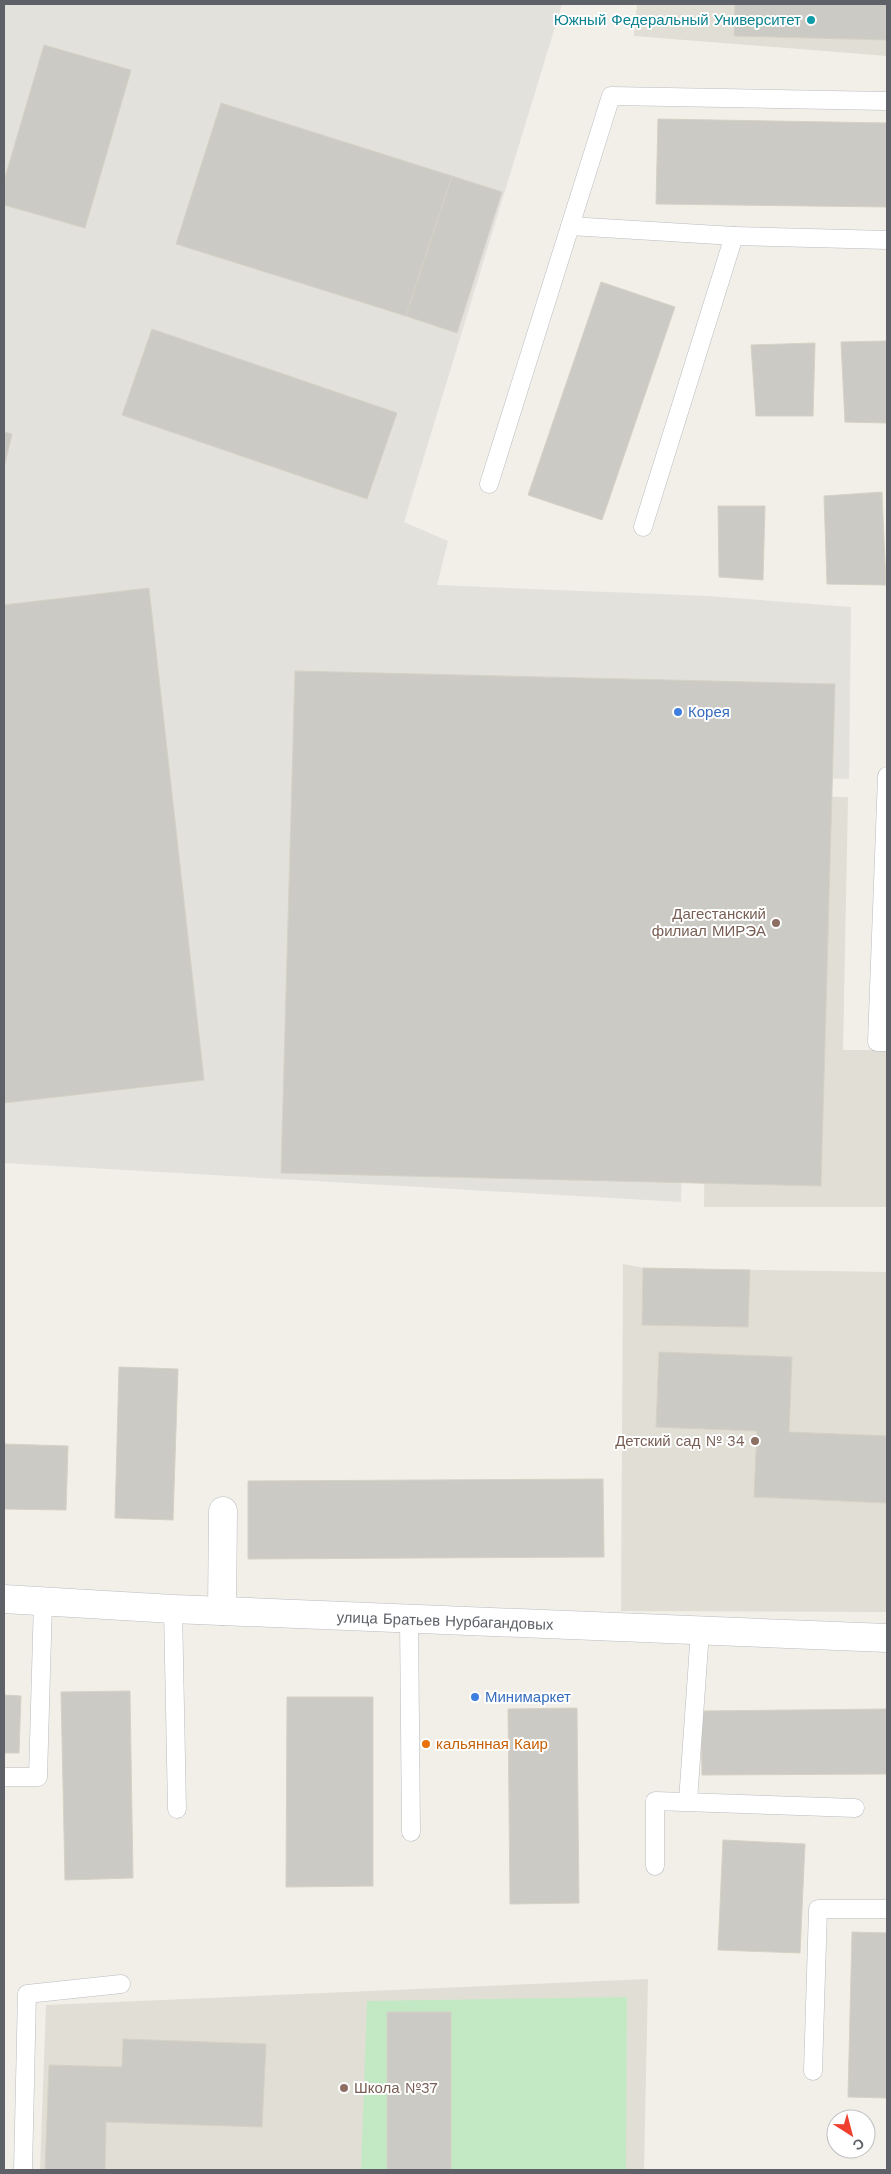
<svg xmlns="http://www.w3.org/2000/svg" width="891" height="2174" viewBox="0 0 891 2174" font-family="'Work Sans',sans-serif">
<style>
.industrial{fill:#e2e1db}
.education{fill:#e1ded5}
.green{fill:#c3e9c4}
.building{fill:#cccac4;stroke:#d6d1c5}
.lines{fill:none;stroke-linecap:round;stroke-linejoin:round}
.lane-casing{stroke:#b9bcc1;stroke-width:19}
.street-casing{stroke:#b9bcc1;stroke-width:29}
.lane{stroke:#fff;stroke-width:18}
.street{stroke:#fff;stroke-width:28}
.culture-dot{fill:#0f9aa8;stroke:#fff;stroke-width:2}
.shop-dot{fill:#3f7fe0;stroke:#fff;stroke-width:2}
.education-dot{fill:#8d6e63;stroke:#fff;stroke-width:2}
.food-dot{fill:#e8710a;stroke:#fff;stroke-width:2}
.labels{text-anchor:middle;dominant-baseline:central;stroke-width:4;stroke-linejoin:round;paint-order:stroke}
.culture-label{font-size:15px;fill:#0d838f;stroke:#fff;text-anchor:end}
.shop-label{font-size:15px;fill:#366cbe;stroke:#fff;text-anchor:start}
.education-label{font-size:15px;fill:#785e54;stroke:#fff;text-anchor:end}
.street-label{font-size:15px;fill:#5e6268;stroke:#fff}
.food-label{font-size:15px;fill:#c56008;stroke:#fff;text-anchor:start}
</style>
<rect width="100%" height="100%" fill="#f1efe7"/>
<path class="industrial" d="M4,4H562L404,522L448,541L437,585L707,596L851,607L849,779L690,774L681,1202L4,1163Z"/>
<g class="education">
<path d="M637,4H887V56L634,36Z"/>
<path d="M709,796L848,797L843,1050H887V1207H704Z"/>
<path d="M623,1264L644,1268L887,1272V1612L621,1611Z"/>
<path d="M648,1979L644,2170H40L46,2005Z"/>
</g>
<path class="green" d="M627,1997L626,2170H361L367,2001Z"/>
<g class="building">
<path d="M735,4H887V40L734,36Z"/>
<path d="M44,45L131,70L85,228L4,205V181Z"/>
<path d="M221,103L452,176L406,316L176,244Z"/>
<path d="M658,119L887,123V207L656,204Z"/>
<path d="M452,176L502,192L457,333L406,316Z"/>
<path d="M601,282L675,307L602,520L528,495Z"/>
<path d="M152,329L397,413L367,499L122,415Z"/>
<path d="M887,341V423L845,422L841,342Z"/>
<path d="M815,343L813,416H756L751,345Z"/>
<path d="M4,432L12,434L4,468Z"/>
<path d="M882,492L886,585L827,584L824,496Z"/>
<path d="M718,506H765L763,580L719,577Z"/>
<path d="M149,588L204,1080L4,1103V605Z"/>
<path d="M295,671L835,684L821,1186L281,1173Z"/>
<path d="M643,1268L750,1270L748,1327L642,1325Z"/>
<path d="M659,1352L792,1357L789,1432L887,1436V1503L754,1497L757,1431L656,1427Z"/>
<path d="M119,1367L178,1369L173,1520L115,1518Z"/>
<path d="M4,1444L68,1446L66,1510L4,1509Z"/>
<path d="M603,1479L604,1557L248,1559V1481Z"/>
<path d="M130,1691L133,1878L65,1880L61,1692Z"/>
<path d="M4,1695L21,1696L19,1753H4Z"/>
<path d="M287,1697H373V1886L286,1887Z"/>
<path d="M577,1708L579,1903L510,1904L508,1709Z"/>
<path d="M887,1709V1774L702,1775L701,1711Z"/>
<path d="M723,1840L805,1844L800,1953L718,1950Z"/>
<path d="M852,1932L887,1933V2098L848,2097Z"/>
<rect x="387" y="2012" width="64" height="158"/>
<path d="M123,2039L266,2044L262,2127L106,2122L105,2170H45L49,2065L122,2067Z"/>
</g>
<g class="lines">
<g class="lane-casing">
<g id="lane">
<path d="M570,226L734,236"/>
<path d="M489,484L611,96L887,101"/>
<path d="M643,527L734,236L887,240"/>
<path d="M887,776L877,1042H887"/>
<path d="M173,1609L177,1809"/>
<path d="M409,1619L411,1832"/>
<path d="M4,1777H38L43,1601"/>
<path d="M688,1801L700,1631"/>
<path d="M655,1866V1801L855,1808"/>
<path d="M813,2071L818,1909H887"/>
<path d="M23,2170L27,1994L121,1984"/>
</g>
</g>
<g class="street-casing">
<g id="street">
<path d="M4,1599L173,1609L887,1638"/>
<path d="M222,1611L223,1511"/>
</g>
</g>
<use href="#lane" class="lane"/>
<use href="#street" class="street"/>
</g>
<circle class="culture-dot" cx="811" cy="20" r="5"/>
<g class="shop-dot">
<circle cx="678" cy="712" r="5"/>
<circle cx="475" cy="1697" r="5"/>
</g>
<g class="education-dot">
<circle cx="776" cy="923" r="5"/>
<circle cx="755" cy="1441" r="5"/>
<circle cx="344" cy="2088" r="5"/>
</g>
<circle class="food-dot" cx="426" cy="1744" r="5"/>
<g class="labels">
<g class="culture-label">
<text x="801" y="20">Южный Федеральный Университет</text>
</g>
<g class="shop-label">
<text x="688" y="712">Корея</text>
<text x="485" y="1697">Минимаркет</text>
</g>
<g class="education-label">
<text x="766" y="914">Дагестанский<tspan x="766" dy="17">филиал МИРЭА</tspan></text>
<text x="745" y="1441">Детский сад № 34</text>
<text x="354" y="2088" text-anchor="start">Школа №37</text>
</g>
<g class="street-label">
<text transform="translate(445 1621) rotate(2)">улица Братьев Нурбагандовых</text>
</g>
<g class="food-label">
<text x="436" y="1744">кальянная Каир</text>
</g>
</g>
<rect width="891" height="2174" fill="none" stroke="#5e6268" stroke-width="10"/>
<g transform="translate(851 2134) rotate(144)"><circle r="24" fill="#ffffff" stroke="#bfc0c3"/>
<path d="M0-4L9 19L0 12L-9 19Z" fill="#ef402f"/>
<text y="-8" font-size="14" font-weight="bold" text-anchor="middle" fill="#5e6268">С</text>
</g>
</svg>
